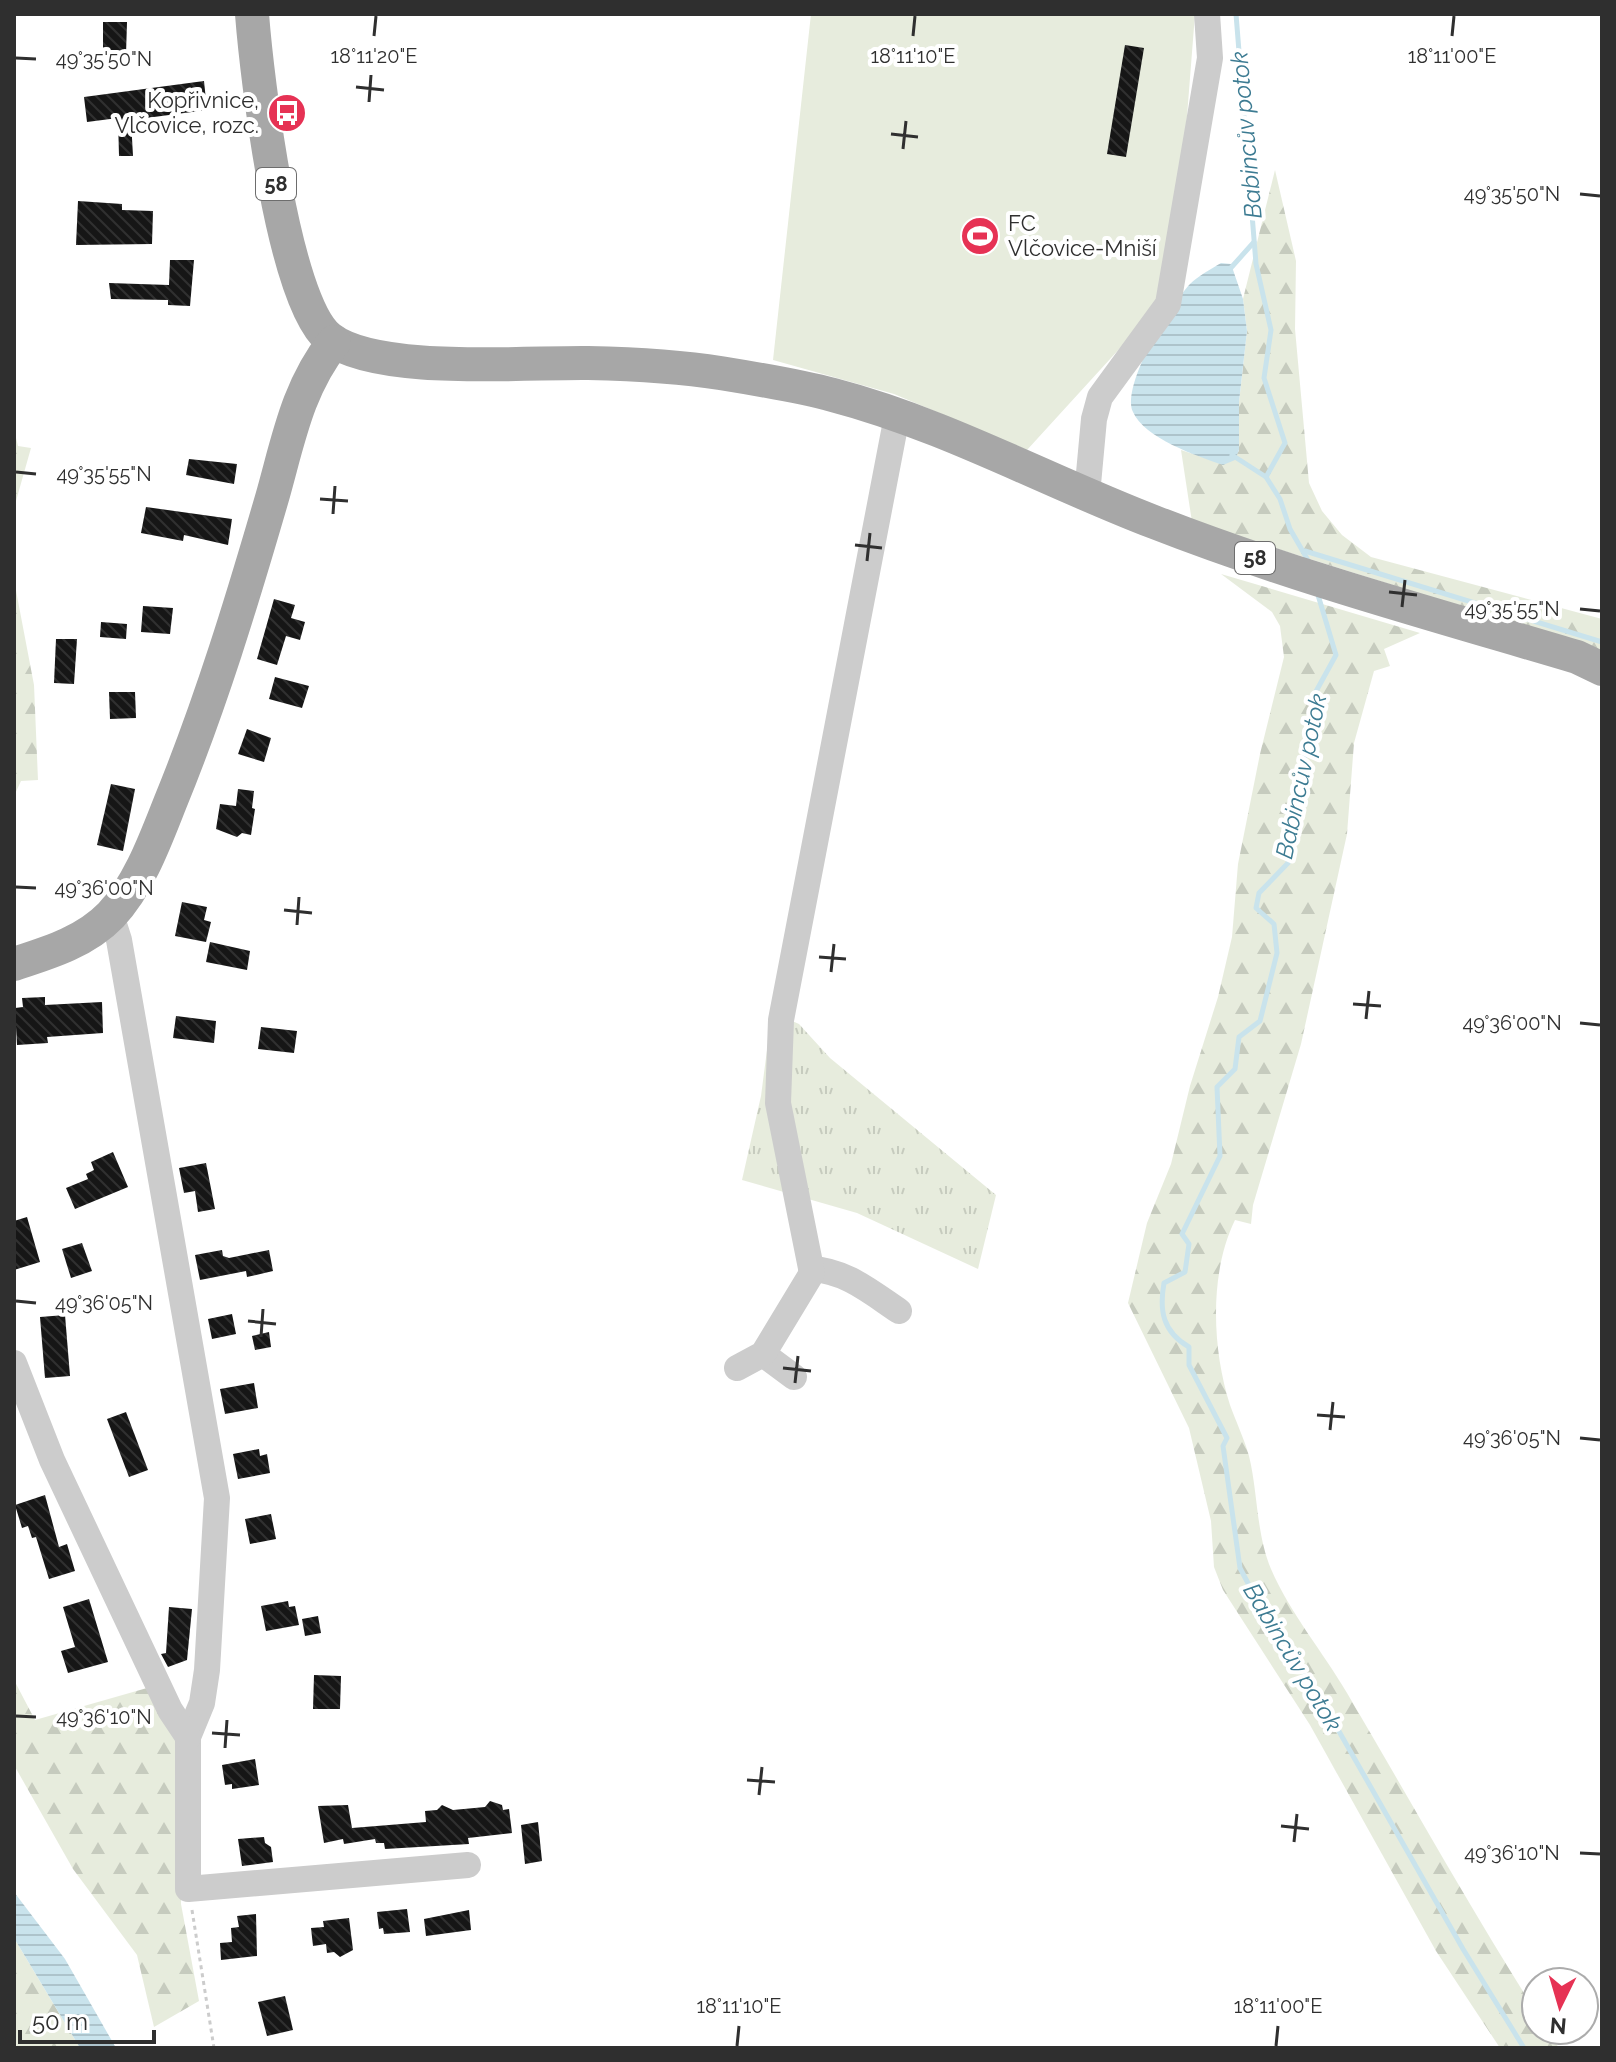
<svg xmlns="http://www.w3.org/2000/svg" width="1616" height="2062" viewBox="0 0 1616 2062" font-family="Raleway,sans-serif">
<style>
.grass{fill:url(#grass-tufts)}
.forest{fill:url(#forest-firs)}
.pitch{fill:#e7ecdd}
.water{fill:url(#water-rules)}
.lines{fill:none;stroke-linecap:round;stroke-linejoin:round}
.stream{stroke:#c9e3ec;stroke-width:5}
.building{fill:url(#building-back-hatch)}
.path{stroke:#ccc;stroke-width:3;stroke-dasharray:4 4;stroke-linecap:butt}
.minor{stroke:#ccc;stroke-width:26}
.major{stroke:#a7a7a7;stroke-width:34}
.ticks{fill:none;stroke:#2f2f2f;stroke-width:3}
.labels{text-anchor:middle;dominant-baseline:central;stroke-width:8;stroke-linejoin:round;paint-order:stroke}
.shield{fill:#fff;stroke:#6d6d6d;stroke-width:2}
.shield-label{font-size:20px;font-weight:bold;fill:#2f2f2f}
.poi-label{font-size:22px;fill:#2f2f2f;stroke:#fff;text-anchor:end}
.water-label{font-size:24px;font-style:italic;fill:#3c7b92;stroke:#fff}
.ticks-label{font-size:20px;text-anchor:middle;fill:#2f2f2f;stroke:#fff;stroke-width:8;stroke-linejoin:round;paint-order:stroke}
</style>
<defs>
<pattern id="grass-tufts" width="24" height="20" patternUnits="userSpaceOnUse" patternTransform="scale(2)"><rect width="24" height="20" fill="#e7ecdd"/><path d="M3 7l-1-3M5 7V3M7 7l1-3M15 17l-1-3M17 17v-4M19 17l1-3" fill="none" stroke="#c6cbbe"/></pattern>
<pattern id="forest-firs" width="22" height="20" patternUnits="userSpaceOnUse" patternTransform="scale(2)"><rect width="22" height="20" fill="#e7ecdd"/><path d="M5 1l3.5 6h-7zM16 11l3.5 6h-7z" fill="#c6cbbe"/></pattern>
<pattern id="water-rules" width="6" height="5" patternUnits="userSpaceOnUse" patternTransform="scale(2)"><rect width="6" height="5" fill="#c9e3ec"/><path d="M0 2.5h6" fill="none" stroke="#adc3cb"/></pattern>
<pattern id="building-back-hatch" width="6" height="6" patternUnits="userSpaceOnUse" patternTransform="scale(2)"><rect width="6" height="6" fill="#161616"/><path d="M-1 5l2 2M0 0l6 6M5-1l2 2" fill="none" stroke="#303030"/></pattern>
</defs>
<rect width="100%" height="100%" fill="#fff"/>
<path class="grass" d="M772,1012L799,1024L830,1058L996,1195L978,1269L857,1213L742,1180L761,1096Z"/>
<g class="forest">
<path d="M1275,170L1296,261L1295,329L1309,483L1322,511L1342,535L1371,557L1602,619V651L1192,522L1181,450L1223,464L1239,451V402L1247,331L1243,299Z"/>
<path d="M14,430L18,446L31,448L14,508Z"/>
<path d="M1221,574L1420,633L1384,649L1390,666L1374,671L1354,743L1347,834L1301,1044L1253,1205L1251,1224L1235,1220C1209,1273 1212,1349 1230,1405C1236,1422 1244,1438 1249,1456C1258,1493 1256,1533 1271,1569C1290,1613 1323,1652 1347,1693C1410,1800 1470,1908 1536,2012V2030H1547L1559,2048H1500L1436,1951L1310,1725L1223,1590L1214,1567L1211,1521L1189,1428L1128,1303L1147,1223L1171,1164L1190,1086L1218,997L1232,937L1238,864L1260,754L1284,657L1280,626L1272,612Z"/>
<path d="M14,580L34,685L38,780L21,781L14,796Z"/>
<path d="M14,1680L35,1720L147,1688L175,1735L182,1804L181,1904L199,2001L154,2027L137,1955L73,1869L14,1765Z"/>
<path d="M14,1938L80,2048H14Z"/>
</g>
<path class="pitch" d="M811,14H1195L1182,180L1163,301L1027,450L894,394L773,360Z"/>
<g class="water">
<path d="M1221,263L1231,264L1243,299L1247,331L1239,402V450L1235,460L1223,465C1197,456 1144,438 1133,412C1121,385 1171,304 1190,284C1198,276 1211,269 1221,263Z"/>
<path d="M14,1892L65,1959L116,2048H80L14,1938Z"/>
</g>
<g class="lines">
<g class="stream">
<path d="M1236,14L1256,264L1271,330L1264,378L1285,443L1266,477L1280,499L1290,529L1309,562"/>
<path d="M1229,270L1254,242"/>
<path d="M1232,455L1266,477"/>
<path d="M1305,551L1602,642"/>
<path d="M1318,595L1336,655L1314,695L1288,863L1259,893L1256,908L1274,924L1277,953L1260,1021L1239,1037L1235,1069L1217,1087L1220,1156L1182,1234L1189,1244L1185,1272L1164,1283C1159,1311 1163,1332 1189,1347V1365L1227,1438L1223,1446L1240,1568L1260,1606L1320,1698L1463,1949L1524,2048"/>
</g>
</g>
<g class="building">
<path d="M103,22H127L126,54L103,53Z"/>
<path d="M1125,45L1144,48L1126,157L1107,154Z"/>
<path d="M204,81L207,110L131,120L133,156H119L118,118L87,122L84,97Z"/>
<path d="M78,201L122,204V210L153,211L152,244L76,245Z"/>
<path d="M170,260H194L190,306L168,305V300L111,299L109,283L169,285Z"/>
<path d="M189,459L237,464L234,484L186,475Z"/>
<path d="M146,507L232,519L228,545L184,535L183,541L141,533Z"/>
<path d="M274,599L295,605L291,618L305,622L300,640L286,636L277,665L257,659Z"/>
<path d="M143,606L173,608L170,634L141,632Z"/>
<path d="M101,622L127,624L126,639L100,637Z"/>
<path d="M56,639H77L74,684L54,683Z"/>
<path d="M275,677L309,686L302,708L269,699Z"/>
<path d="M109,692H135L136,718L110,719Z"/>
<path d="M247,729L271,738L264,762L238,754Z"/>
<path d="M111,784L135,789L123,851L97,845Z"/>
<path d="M238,789L254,791L252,808L255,809L251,835L242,833L237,837L216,829L220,804L236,806Z"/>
<path d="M182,902L207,907L204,920L211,922L206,942L175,936Z"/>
<path d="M210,942L250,951L247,970L206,962Z"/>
<path d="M45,997V1005L102,1002L103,1033L47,1037L48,1043L17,1045L15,1008L23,1007L22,998Z"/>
<path d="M176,1016L216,1021L214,1043L173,1038Z"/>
<path d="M261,1027L297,1031L294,1053L258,1049Z"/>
<path d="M113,1152L128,1187L75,1209L66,1188L88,1179L86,1174L94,1170L91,1162Z"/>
<path d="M206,1163L215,1209L198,1212L195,1191L184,1193L179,1168Z"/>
<path d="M27,1217L40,1262L14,1270V1221Z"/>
<path d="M82,1243L92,1271L71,1278L62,1249Z"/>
<path d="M222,1250L223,1256L229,1258L269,1250L273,1271L247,1277L246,1271L200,1280L195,1255Z"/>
<path d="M232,1314L236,1334L212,1339L208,1319Z"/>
<path d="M65,1315L70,1376L45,1378L40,1317Z"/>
<path d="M269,1332L271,1347L255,1350L252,1336Z"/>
<path d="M254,1383L258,1408L225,1414L220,1389Z"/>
<path d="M126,1412L148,1470L129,1477L107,1419Z"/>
<path d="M259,1449L260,1456L267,1454L270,1473L238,1479L233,1454Z"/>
<path d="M45,1495L59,1547L67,1544L75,1571L49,1579L36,1537L32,1538L28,1526L22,1528L15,1505Z"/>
<path d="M271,1514L276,1539L250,1544L245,1519Z"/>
<path d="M89,1599L108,1662L68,1673L61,1651L75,1647L63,1607Z"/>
<path d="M288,1601L289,1607L295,1606L299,1625L266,1631L261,1606Z"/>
<path d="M169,1607L192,1609L187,1660L168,1667L161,1654L166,1653Z"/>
<path d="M318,1616L321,1633L305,1636L302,1619Z"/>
<path d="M314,1675L341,1676L340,1709H313Z"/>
<path d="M255,1759L259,1785L232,1789V1784L225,1785L222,1765Z"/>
<path d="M490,1801L502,1805L503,1810L509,1809L512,1833L468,1838L469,1844L385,1849L384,1843H376L375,1839L344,1844L343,1839L324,1843L318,1806L348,1805L352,1828L426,1822L425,1811L437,1810L442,1805L453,1810L485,1807Z"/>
<path d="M538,1822L542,1861L525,1864L521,1825Z"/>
<path d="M264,1837L265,1843L271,1847L273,1862L242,1866L238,1839Z"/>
<path d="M407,1909L410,1932L384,1934L383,1928L379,1929L377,1912Z"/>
<path d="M469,1910L471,1930L426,1936L424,1919Z"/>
<path d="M256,1914L257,1956L221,1960L220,1943L232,1942L231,1928L239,1927L237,1916Z"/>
<path d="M349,1918L353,1950L340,1957L334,1952L327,1953L326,1944L313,1946L311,1928L324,1927L323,1921Z"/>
<path d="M285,1996L293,2030L267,2036L258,2002Z"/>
</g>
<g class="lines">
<path class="path" d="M192,1910L214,2048"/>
<g class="minor">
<path d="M1087,495L1094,419L1100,397L1168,304L1210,58L1207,14"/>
<path d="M111,915L119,940L217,1498L207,1670L202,1703L188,1737V1889L468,1865"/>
<path d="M811,1269C845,1270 872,1293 899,1311"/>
<path d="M763,1354L794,1377"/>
<path d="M14,1363L52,1460L170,1710L188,1737"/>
<path d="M737,1368L763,1354L812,1273L778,1103L781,1020L897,416"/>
</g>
<g class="major">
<path d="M252,14C257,78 283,301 329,338C376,375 526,362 588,363C631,364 677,366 720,373C757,379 796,385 833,395C944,424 1047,481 1154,522C1292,576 1436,615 1577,657L1602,669"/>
<path d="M14,964C48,953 85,942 111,915C139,885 155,841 170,803C211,703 242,601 272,498C288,442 297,388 334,342"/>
</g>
</g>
<path class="ticks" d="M374,36L376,16M913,36L915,16M1452,36L1454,16M16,58L36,59M356,87L384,90M369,102L371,75M891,134L918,137M903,149L906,121M1580,194L1600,196M16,472L36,474M320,499L348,501M333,514L335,486M855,545L882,548M867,561L870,533M1389,592L1417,595M1402,607L1405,580M1580,609L1600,611M16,887L36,888M284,910L312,913M297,925L299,897M819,957L846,959M831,972L834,944M1353,1004L1381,1006M1366,1019L1369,991M1580,1023L1600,1025M16,1301L36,1303M248,1321L276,1324M261,1337L263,1309M783,1368L811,1371M795,1383L798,1356M1317,1415L1345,1417M1330,1430L1333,1402M1580,1438L1600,1440M16,1716L36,1717M212,1733L240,1735M225,1748L227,1720M747,1780L775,1782M759,1795L762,1767M1281,1826L1309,1829M1294,1842L1297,1814M1580,1853L1600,1854M737,2046L739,2026M1276,2046L1278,2026"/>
<defs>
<g id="bus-disc" transform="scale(2)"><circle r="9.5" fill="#e63254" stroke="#fff"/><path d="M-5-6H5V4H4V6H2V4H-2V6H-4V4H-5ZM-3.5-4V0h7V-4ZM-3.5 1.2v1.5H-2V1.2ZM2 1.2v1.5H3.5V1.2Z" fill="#fff"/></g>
<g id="stadium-disc" transform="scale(2)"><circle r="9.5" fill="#e63254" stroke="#fff"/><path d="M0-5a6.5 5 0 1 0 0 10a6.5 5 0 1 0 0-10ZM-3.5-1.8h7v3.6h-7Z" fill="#fff"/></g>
</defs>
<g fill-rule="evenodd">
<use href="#bus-disc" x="287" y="113"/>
<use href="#stadium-disc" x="980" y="236"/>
</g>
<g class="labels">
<g class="shield">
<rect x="256" y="168" width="40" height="32" rx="6"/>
<rect x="1235" y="542" width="40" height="32" rx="6"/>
</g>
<g class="shield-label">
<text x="276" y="184">58</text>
<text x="1255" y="558">58</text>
</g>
<g class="poi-label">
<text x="259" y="100">Kopřivnice,<tspan x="259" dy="25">Vlčovice, rozc.</tspan></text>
<text x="1008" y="223" text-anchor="start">FC<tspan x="1008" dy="25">Vlčovice-Mniší</tspan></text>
</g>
<g class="water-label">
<text transform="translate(1246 135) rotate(-95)">Babincův potok</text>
<text transform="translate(1301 776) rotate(-78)">Babincův potok</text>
<text transform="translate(1293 1657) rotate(59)">Babincův potok</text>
</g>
</g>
<g class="ticks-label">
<text x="374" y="63">18°11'20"E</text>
<text x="913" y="63">18°11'10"E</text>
<text x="1452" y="63">18°11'00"E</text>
<text x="104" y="66">49°35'50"N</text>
<text x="1512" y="201">49°35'50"N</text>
<text x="104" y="481">49°35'55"N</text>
<text x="1512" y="616">49°35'55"N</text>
<text x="104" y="895">49°36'00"N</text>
<text x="1512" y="1030">49°36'00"N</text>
<text x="104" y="1310">49°36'05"N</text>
<text x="1512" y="1445">49°36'05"N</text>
<text x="104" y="1724">49°36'10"N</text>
<text x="1512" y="1860">49°36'10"N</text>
<text x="739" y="2013">18°11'10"E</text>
<text x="1278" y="2013">18°11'00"E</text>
</g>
<rect width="1616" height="2062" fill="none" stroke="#2f2f2f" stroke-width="32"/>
<g transform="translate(1560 2006) rotate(185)"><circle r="38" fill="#ffffff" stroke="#acacac" stroke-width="2"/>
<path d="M0-6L14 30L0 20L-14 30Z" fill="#e63254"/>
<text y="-12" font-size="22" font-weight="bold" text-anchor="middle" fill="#2f2f2f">N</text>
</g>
<path d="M20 2030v12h134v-12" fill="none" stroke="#2f2f2f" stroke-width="4"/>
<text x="32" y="2030" font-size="24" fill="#2f2f2f" stroke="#ffffff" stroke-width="6" paint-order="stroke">50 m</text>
</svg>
